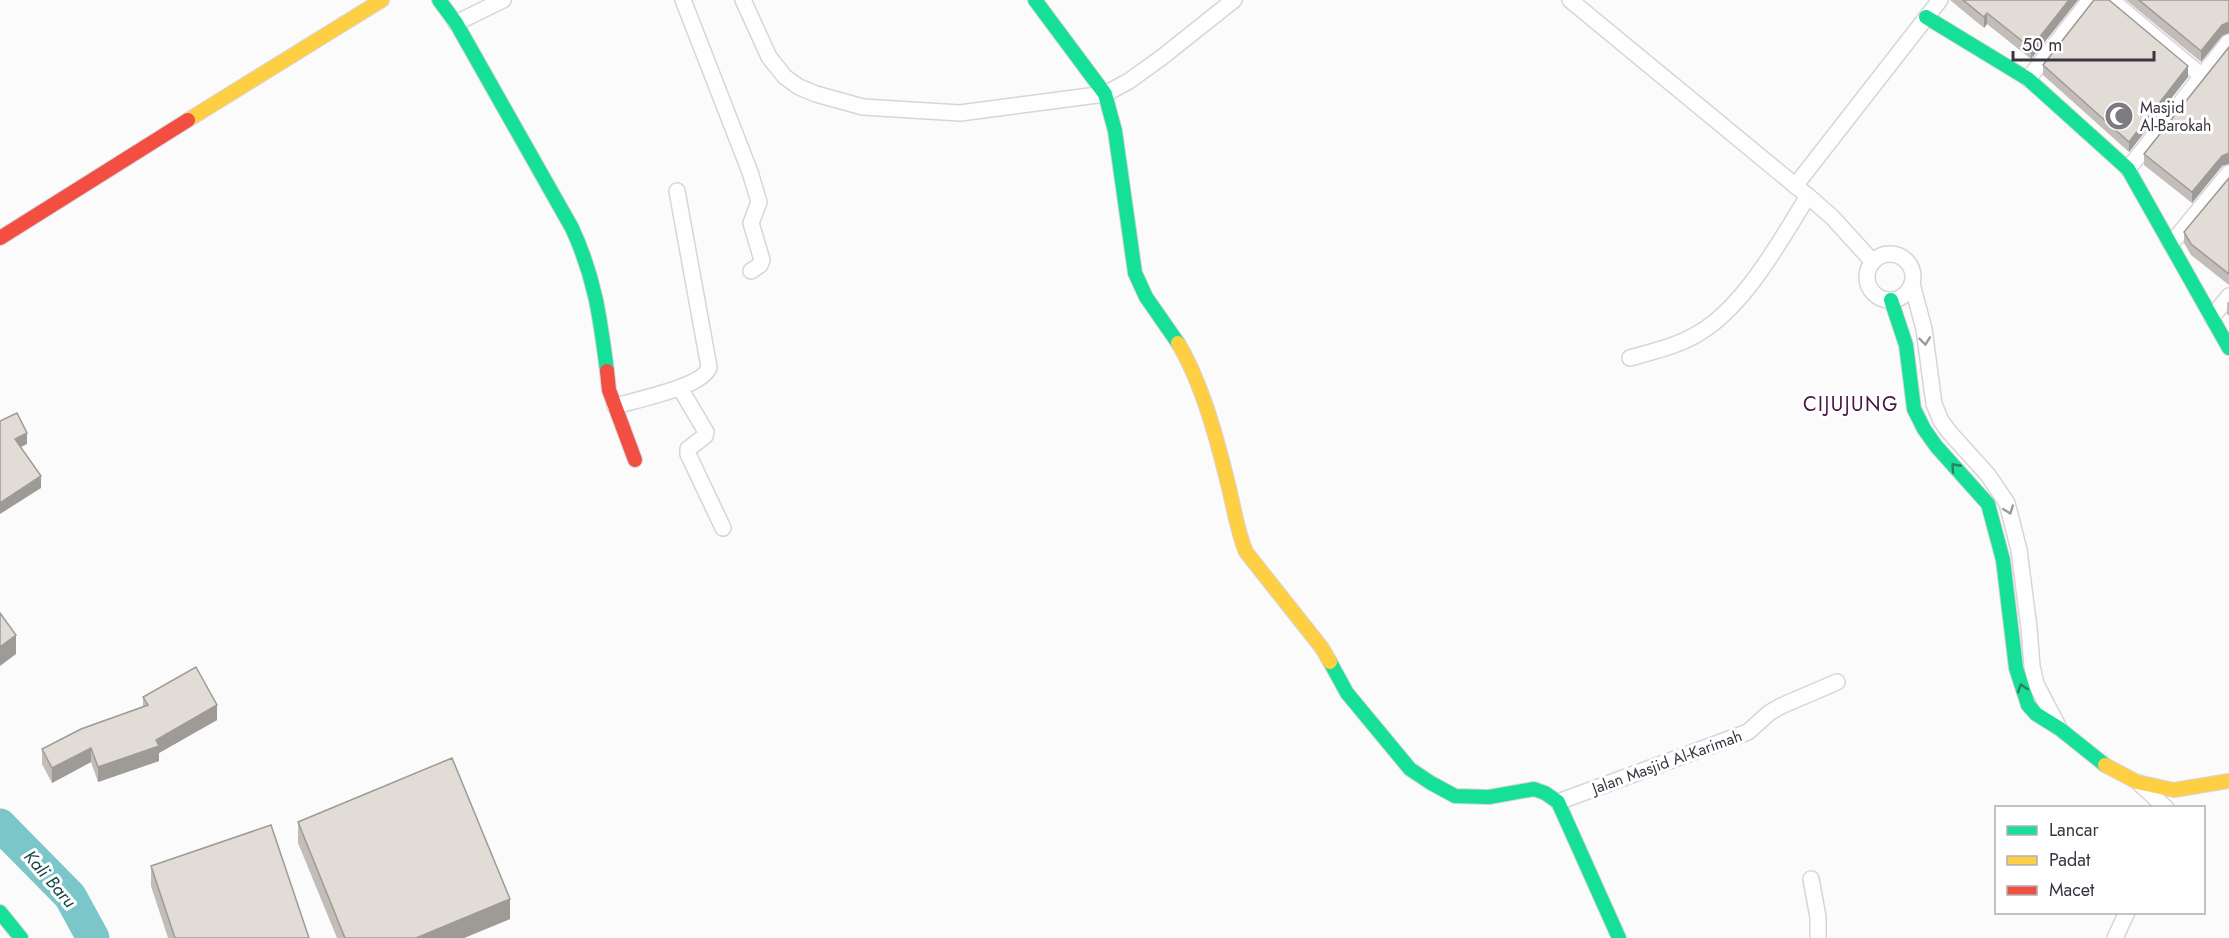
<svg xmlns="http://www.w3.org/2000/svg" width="2229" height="938" viewBox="0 0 2229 938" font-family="Jost,sans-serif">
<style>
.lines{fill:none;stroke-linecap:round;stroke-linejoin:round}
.river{stroke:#7ac6c9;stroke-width:33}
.street-casing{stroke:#d7d4db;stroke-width:18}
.fast-casing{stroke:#d7d4db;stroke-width:16}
.slow-casing{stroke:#d7d4db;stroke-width:16}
.jam-casing{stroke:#d7d4db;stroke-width:16}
.street{stroke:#fefefe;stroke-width:15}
.fast{stroke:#16e098;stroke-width:14}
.slow{stroke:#ffcf43;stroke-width:14}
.jam{stroke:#f24e42;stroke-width:14}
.wall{fill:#c2bdb8}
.shaded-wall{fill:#9e9a96}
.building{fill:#e1dcd6;stroke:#9e9a96;stroke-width:1.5}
.oneway{stroke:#9c99a0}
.oneway2{stroke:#2a8168}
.labels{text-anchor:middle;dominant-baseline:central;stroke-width:6;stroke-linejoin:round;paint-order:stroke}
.poi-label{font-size:16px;fill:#3b3441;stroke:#fff;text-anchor:start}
.street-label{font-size:16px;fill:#3b3441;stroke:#fff}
.water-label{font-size:18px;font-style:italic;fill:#18484a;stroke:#fff}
.quarter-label{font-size:20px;letter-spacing:1.5px;fill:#461545;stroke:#fff}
</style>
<rect width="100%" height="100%" fill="#fbfbfb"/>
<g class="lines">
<path class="river" d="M0,825L70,896L93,938"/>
<g class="street-casing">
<g id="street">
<path d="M683,0L750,172L759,202L751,223L762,260L760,265L751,271"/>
<path d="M743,0L769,57L785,77L799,87L816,94L863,107L960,113L1105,94L1129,81L1161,58L1234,0"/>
<path d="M1570,0L1808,196L1832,217L1873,262"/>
<path d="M2111,0L2202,76"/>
<path d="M456,23L503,0"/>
<path d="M2028,79L2090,0"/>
<path d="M2128,169L2229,42"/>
<path d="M1795,186L1940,0"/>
<path d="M2171,244L2229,173"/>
<circle cx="1890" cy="277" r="23"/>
<path d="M1912,284L1924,329L1934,404L1941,421L1950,433L1988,475L2007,503L2019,550L2029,628L2032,666L2036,684L2058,726"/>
<path d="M2212,317L2229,296"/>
<path d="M1630,358C1654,351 1678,346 1699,333C1745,306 1780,241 1808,196"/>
<path d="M680,388L706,432L705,436L688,449V454L723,528"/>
<path d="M615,406C635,400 704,387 709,367L677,191"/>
<path d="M2139,783L2166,808"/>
<path d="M1558,802L1748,732L1769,713L1781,706L1837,682"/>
<path d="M1811,879L1818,917V938"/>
<path d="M2115,938L2127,912"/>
</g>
</g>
<g class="fast-casing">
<g id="fast">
<path d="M439,0L456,23L572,228C595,278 600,317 607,371"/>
<path d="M1035,0L1105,94L1115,131L1135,273L1146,297L1178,343"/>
<path d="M1926,17L2028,79L2128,169L2229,348"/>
<path d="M1891,300L1906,345L1914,409L1924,429L1936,446L1988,504L2003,560L2016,668L2028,705L2036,714L2060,729L2105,765"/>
<path d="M1330,662L1347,693L1410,769L1431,783L1455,796L1489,797L1534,789L1545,793L1558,802L1619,938"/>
<path d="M0,912L21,938"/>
</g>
</g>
<g class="slow-casing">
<g id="slow">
<path d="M188,120L382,0"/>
<path d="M1178,343C1202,383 1217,439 1228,484C1234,507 1237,531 1246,552L1322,648L1330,662"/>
<path d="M2105,765L2137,782L2174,790L2229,781"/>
</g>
</g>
<g class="jam-casing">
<g id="jam">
<path d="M0,238L188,120"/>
<path d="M607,371L609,390L635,460"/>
</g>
</g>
<use href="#street" class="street"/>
<use href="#fast" class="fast"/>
<use href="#slow" class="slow"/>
<use href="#jam" class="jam"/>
</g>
<g class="wall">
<path d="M1950,0H2078L2031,59L1987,24L1984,28Z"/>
<path d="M2126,0H2229L2222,36L2201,62Z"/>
<path d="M2043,65L2188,77L2129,152L2043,75Z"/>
<path d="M2144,154L2222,166L2192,203L2144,165Z"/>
<path d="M2229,178V285L2191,255L2184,243V232Z"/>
<path d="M2229,301V316L2227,314V303Z"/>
<path d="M143,697L217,720L159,753V761L98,782L91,762L52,783L42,764V749L143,707Z"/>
<path d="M298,822L510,919L464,938H337L298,843Z"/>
<path d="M151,866L309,938H168L151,886Z"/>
</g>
<g class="shaded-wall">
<path d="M2069,0H2078L2031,59V48Z"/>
<path d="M1987,13V24L1984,28V17Z"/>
<path d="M2229,22V33L2222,36L2201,62V51L2222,25Z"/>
<path d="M2188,66V77L2129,152V142Z"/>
<path d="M2229,153V164L2222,166L2192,203V192L2222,156Z"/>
<path d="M27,433V444L15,450V439Z"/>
<path d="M41,476V488L0,514V503Z"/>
<path d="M16,635V654L0,666V647Z"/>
<path d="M217,705V720L159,753V761L98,782V767L156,740Z"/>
<path d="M91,748V762L52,783V768Z"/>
<path d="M510,899V919L464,938H416Z"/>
</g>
<g class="building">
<path d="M1963,0H2069L2031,48L1987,13L1984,17Z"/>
<path d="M2094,0H2109L2188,66L2129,142L2043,65Z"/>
<path d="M2139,0H2229V22L2222,25L2201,51Z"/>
<path d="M2229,47V153L2222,156L2192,192L2144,154Z"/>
<path d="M2229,178V274L2191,244L2184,232Z"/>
<path d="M17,413L27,433L15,439L41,476L0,503V421Z"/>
<path d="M0,613L16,635L0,647Z"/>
<path d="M196,667L217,705L156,740L159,746L98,767L91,748L52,768L42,749L81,729L148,705L143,697Z"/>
<path d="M452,758L510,899L416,938H345L298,822Z"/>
<path d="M271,825L309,938H175L151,866Z"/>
</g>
<defs><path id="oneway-chevron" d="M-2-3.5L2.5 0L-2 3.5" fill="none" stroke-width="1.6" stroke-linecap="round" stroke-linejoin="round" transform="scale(1.5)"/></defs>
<g class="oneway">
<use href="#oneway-chevron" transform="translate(1925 341) rotate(83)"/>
<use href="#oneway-chevron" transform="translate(2009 510) rotate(70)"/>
</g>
<g class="oneway2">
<use href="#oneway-chevron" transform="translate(1955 467) rotate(-132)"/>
<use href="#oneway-chevron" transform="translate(2022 688) rotate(-108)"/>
</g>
<defs>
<g id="mosque-disc" transform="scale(1.5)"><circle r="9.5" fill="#7e7a82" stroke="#fff"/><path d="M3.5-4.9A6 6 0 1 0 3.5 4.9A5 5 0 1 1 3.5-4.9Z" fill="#fff"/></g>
</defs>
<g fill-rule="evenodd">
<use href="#mosque-disc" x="2119" y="116"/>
</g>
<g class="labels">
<g class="poi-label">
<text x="2140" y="107">Masjid<tspan x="2140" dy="18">Al-Barokah</tspan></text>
</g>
<g class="street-label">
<text transform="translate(1667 762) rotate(-20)">Jalan Masjid Al-Karimah</text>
</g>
<g class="water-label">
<text transform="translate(50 879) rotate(49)">Kali Baru</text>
</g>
<g class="quarter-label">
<text x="1851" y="404">CIJUJUNG</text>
</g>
</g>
<rect x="1995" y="806" width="210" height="108" fill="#ffffff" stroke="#b1aeb3" stroke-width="1.5"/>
<rect x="2007" y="826" width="30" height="9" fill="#16e098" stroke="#b1aeb3" stroke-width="1.5"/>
<text x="2049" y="836" font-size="18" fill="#3b3441">Lancar</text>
<rect x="2007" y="856" width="30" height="9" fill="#ffcf43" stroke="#b1aeb3" stroke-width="1.5"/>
<text x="2049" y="866" font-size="18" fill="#3b3441">Padat</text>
<rect x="2007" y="886" width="30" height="9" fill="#f24e42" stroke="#b1aeb3" stroke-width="1.5"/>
<text x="2049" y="896" font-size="18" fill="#3b3441">Macet</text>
<path d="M2013 51v9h141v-9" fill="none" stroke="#3b3441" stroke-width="3"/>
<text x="2022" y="51" font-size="18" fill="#3b3441" stroke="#ffffff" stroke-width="4.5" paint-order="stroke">50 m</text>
</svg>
